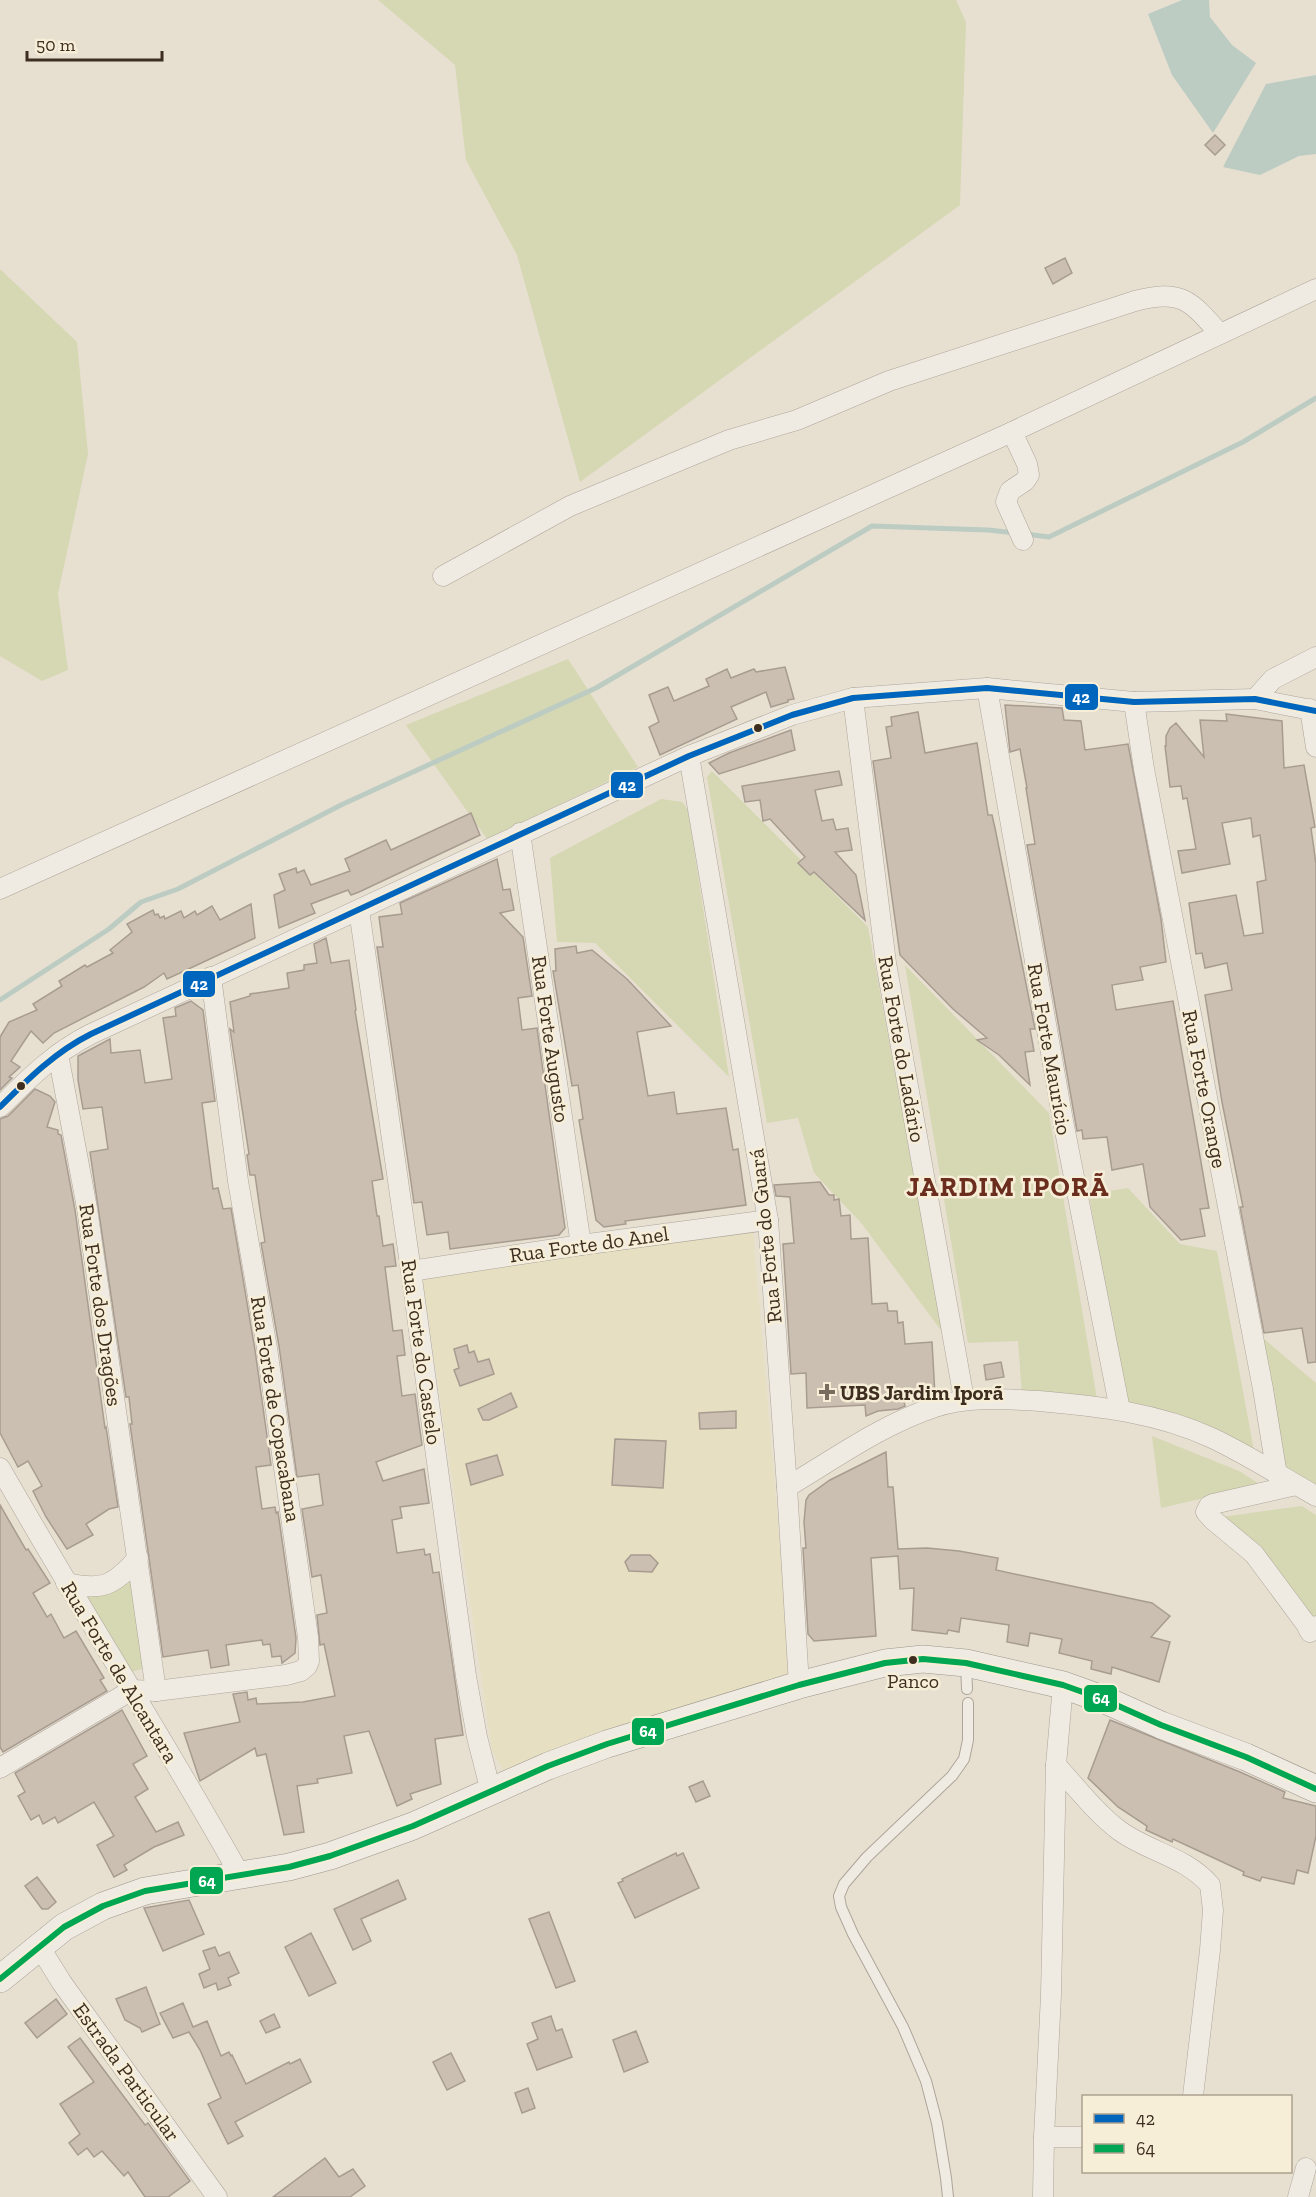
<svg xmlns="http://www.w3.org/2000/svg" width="1316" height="2197" viewBox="0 0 1316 2197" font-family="'Zilla Slab',serif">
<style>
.farmland{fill:#e6dfc2}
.green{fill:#d6d7b3}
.water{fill:#bcccc2}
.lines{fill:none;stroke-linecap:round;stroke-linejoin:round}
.stream{stroke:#bcccc2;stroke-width:5}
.building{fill:#cbbfb2;stroke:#a89c90;stroke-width:1.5}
.lane-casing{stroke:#ada599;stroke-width:12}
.street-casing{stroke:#ada599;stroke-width:21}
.secondary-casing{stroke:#9c958a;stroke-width:28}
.lane{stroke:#efebe3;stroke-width:10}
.street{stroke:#efebe3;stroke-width:20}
.secondary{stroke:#efebe3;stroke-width:27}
.bus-1-casing{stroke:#f7eed8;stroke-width:10}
.bus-2-casing{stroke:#f7eed8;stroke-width:10}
.bus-1{stroke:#0065bd;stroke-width:6}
.bus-2{stroke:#00a651;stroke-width:6}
.bus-dot{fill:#3d2e20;stroke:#f7eed8;stroke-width:2}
.poi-dot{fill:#786c5e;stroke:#f7eed8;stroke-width:2}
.labels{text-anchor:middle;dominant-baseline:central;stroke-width:5;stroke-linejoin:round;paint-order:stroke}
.bus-label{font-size:20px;fill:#3d2e20;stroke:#f7eed8}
.street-label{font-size:21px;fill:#3d2e20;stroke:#f7eed8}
.poi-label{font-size:21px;font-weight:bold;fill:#3d2e20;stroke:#f7eed8;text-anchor:start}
.district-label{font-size:27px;font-weight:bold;letter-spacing:1.5px;fill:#6b2e1e;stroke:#f7eed8}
.line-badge{stroke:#f7eed8;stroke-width:2}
.badge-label{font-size:16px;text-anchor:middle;font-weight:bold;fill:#fff}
</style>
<rect width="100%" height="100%" fill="#e7e0d1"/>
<path class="farmland" d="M753,1231L791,1675L504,1771L492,1751L422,1276Z"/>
<g class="green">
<path d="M378,0H956L966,22L960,205L580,482L517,255L466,160L455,65Z"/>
<path d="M0,269L77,342L88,454L58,594L68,670L42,681L0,656Z"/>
<path d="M568,659L638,767L487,839L406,725Z"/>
<path d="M712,771L868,927L943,1333L862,1224L814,1173L798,1118L767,1123L707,777Z"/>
<path d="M661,799L682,802L688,810L729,1077L595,943L557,942L550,858Z"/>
<path d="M905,965L1049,1113L1098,1405L1022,1395L1018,1341L968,1343Z"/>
<path d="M1128,1188L1180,1244L1217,1251L1255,1456L1125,1407L1089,1194Z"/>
<path d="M1263,1338L1316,1383V1489L1282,1469Z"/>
<path d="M1152,1436L1239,1471L1261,1485L1161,1508Z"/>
<path d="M1302,1506L1316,1515V1627L1221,1517Z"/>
<path d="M135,1576L145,1668L131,1672L85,1593C108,1595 118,1592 135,1576Z"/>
</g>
<g class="water">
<path d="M1182,0H1209L1210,17L1232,45L1256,63L1213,133L1172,75L1148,14Z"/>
<path d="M1316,75V154L1299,156L1260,175L1223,167L1266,84Z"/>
</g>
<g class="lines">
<g class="stream">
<path d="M1025,534L1049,537L1243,442L1316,398"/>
<path d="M0,1000L109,929L141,902L178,889L341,805L596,688L872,526L988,530L1016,533"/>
</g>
</g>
<g class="building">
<path d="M1215,135L1225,145L1215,155L1205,145Z"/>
<path d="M1065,258L1072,273L1053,284L1045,268Z"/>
<path d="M785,667L794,699L788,700V702L771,707L766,692L731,707L737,719L660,755L649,727L659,722L649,695L668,687L674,701L709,686L706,679L727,669L731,678L754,669L756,672Z"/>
<path d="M1005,705L1062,708L1064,720L1081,721L1085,750L1128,744L1161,919L1166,962L1140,967L1143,980L1112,985L1116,1010L1173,1001L1209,1208L1200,1209L1205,1236L1181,1240L1150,1207L1143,1164L1112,1170L1107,1137L1083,1139L1082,1130L1077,1131L1027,845L1035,844L1026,788H1027L1020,749L1010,752Z"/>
<path d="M918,712L925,753L977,743L988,815H992L995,828L1035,1029H1030L1034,1051L1025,1052L1030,1085L999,1055L977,1040L987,1038L953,1009L900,955L873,761L891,758L886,727L892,726L891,717Z"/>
<path d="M1226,714L1282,721L1284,768L1304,765L1315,827L1311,828L1316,864V1362L1308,1363L1302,1328L1264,1333L1240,1207H1243L1222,1102L1205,995L1232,990L1227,963L1205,968L1202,953L1196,954L1189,903L1236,895L1244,936L1263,933L1257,882L1266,880L1260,835L1253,837L1251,818L1222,823L1230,864L1182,873L1178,851L1196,849L1187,798L1183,799L1181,786L1170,787L1165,746H1166V736L1170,728L1176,723L1204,757L1200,720L1227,721Z"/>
<path d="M791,730L795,750L719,774L709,763L729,753Z"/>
<path d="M839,771L842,785L815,790L822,821L833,819L836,830L848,828L852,850L835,852L856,875L865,920L814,872L810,875L798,863L805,857L770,819L763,821L760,800L745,802L742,786Z"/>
<path d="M471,813L480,835L359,892L351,895L348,890L311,904L315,913L279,928L274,895L285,890L279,874L296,868L297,873L304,870L311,885L350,871L345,859L386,840L391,850Z"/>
<path d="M497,859L503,890L510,889L514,910L500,913L523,937L532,996L518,998L522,1030L537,1028L565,1228L559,1235L450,1249L448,1232L427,1235L422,1202L414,1203L377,947H383L379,917L402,914L400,903Z"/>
<path d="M251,904L255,938L167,979L164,973L144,987L54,1033L43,1043L31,1031L11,1061L20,1067L9,1077L12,1078L0,1090V1037L9,1022L37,1010L33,1004L62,986L59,981L85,965L87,967L113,953L110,950L132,932L127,924L153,910L155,915L158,914L160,918L164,916L165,919L181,911L184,918L195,911L197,915L212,906L220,920Z"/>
<path d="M326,938L331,963L349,960L356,1010L355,1011L383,1179L372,1181L377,1216H379L383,1246L393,1244L396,1266L385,1267L393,1331L402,1330L405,1355L397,1356L402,1396L415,1394L422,1445L376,1462L383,1481L424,1469L429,1503L400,1507L402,1518L392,1520L397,1553L424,1549L425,1555L430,1554L433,1573L439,1572L463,1735L435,1739L441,1784L410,1794L412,1799L397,1806L369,1731L344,1736L352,1773L317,1779L318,1783L297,1786L304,1832L284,1835L266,1754L257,1756L255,1748L200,1781L184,1733L240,1722L233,1694L247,1692L248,1700L256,1698L257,1704L303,1702L335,1696L324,1644L320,1645L317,1615L327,1613L321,1575L312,1577L302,1509L323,1505L319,1474L297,1477L279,1346L261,1243L265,1242L261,1217L255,1175H250L247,1155L249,1154L230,1029L234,1032L230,1002L250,996V994L289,988L287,973L304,970V965L317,963L314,944Z"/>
<path d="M576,946L577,953L592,950L627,979L671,1026L637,1032L648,1096L674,1092L677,1114L726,1108L733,1150L738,1149L746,1205L625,1221L626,1224L604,1227L596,1220L579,1120L583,1119L578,1085L572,1086L553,971H556L555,949Z"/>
<path d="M191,1001L203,1010L215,1101L202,1103L213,1189L218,1188L223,1209L231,1208L255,1350L271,1465L256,1467L262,1509L275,1507L276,1513L278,1512L296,1638L295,1653L282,1663L281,1656L272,1657L270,1644L263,1645L262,1640L226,1645L229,1665L211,1668L208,1650L163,1657L130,1424H132L129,1397H126L90,1152L108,1149L102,1107L83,1109L78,1080V1056L110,1039L111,1053L140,1050L145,1083L172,1079L163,1018L176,1016L175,1008Z"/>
<path d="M35,1089L50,1096L55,1102L47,1127L58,1130V1134L61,1135L75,1210L105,1428L106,1427L118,1507L109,1509L86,1524L93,1535L67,1549L46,1517L33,1491L42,1486L28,1461L18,1467L0,1433V1119L8,1116Z"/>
<path d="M820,1182L829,1195H834V1200L839,1199L841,1216L850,1215L851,1239L868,1238L872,1304L887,1303L888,1311H897L898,1323L903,1322L905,1344L932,1342L935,1395L924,1396L920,1400L904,1401L905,1406L898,1409L878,1411L866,1416L865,1405L807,1408L806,1373L791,1374L783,1244L794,1243L790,1197L776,1196L774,1185Z"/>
<path d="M467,1345L469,1353L474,1351L478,1362L489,1359L494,1374L460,1386L454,1370L459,1368L454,1349Z"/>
<path d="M1001,1362L1004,1377L986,1380L984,1365Z"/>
<path d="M511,1393L517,1407L489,1420H483L478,1409Z"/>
<path d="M736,1411V1428L700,1429L699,1413Z"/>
<path d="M615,1439L666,1441L663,1488L612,1485Z"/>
<path d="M886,1452L888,1487H893L898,1549L927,1548L959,1551L998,1558L996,1570L1152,1603L1170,1616L1151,1637L1170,1642L1159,1682L1112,1667L1111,1674L1091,1669L1092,1661L1059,1653L1062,1639L1030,1633L1028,1646L1007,1642L1009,1625L961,1618L959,1632L948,1630L947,1634L912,1630L914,1588L900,1589L898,1556L871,1558L876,1636L814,1641L808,1634L803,1548H806L804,1522L806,1500L809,1495L830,1480Z"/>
<path d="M497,1455L503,1475L471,1485L466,1464Z"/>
<path d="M0,1505L26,1550L28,1549L50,1583L33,1593L47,1617L51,1614L64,1638L76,1631L104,1678L100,1680L107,1691L3,1752L0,1747Z"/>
<path d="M631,1555H650L658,1563L652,1572L629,1571L625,1562Z"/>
<path d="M122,1710L147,1756L133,1764L148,1789L135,1797L156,1832L178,1822L184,1835L154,1847L124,1865L127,1870L114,1877L97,1845L114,1836L94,1802L58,1823L55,1817L43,1824L39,1815L31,1820L18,1796L25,1792L15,1773Z"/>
<path d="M1110,1720L1240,1772L1285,1792L1283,1798L1316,1806V1836L1308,1873L1297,1870L1294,1884L1262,1877L1260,1881L1243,1875L1244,1872L1173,1839L1172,1842L1146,1830L1147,1826L1118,1807L1088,1778Z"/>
<path d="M703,1781L710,1796L696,1802L689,1787Z"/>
<path d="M676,1853L677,1856L683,1853L699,1888L635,1918L618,1883L623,1881L622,1879Z"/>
<path d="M37,1877L56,1902L48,1909H42L25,1886Z"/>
<path d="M398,1880L406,1899L361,1919L371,1941L353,1950L334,1909Z"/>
<path d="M189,1900L204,1934L163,1951L144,1908Z"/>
<path d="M549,1912L575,1981L556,1988L529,1919Z"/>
<path d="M311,1933L336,1983L309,1996L285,1947Z"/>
<path d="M215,1947L219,1956L229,1952L239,1973L228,1978L231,1985L218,1990L216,1983L204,1988L199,1974L210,1969L203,1951Z"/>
<path d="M146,1987L160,2024L142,2032L140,2028L125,2020L116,1999Z"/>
<path d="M56,1999L67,2014L37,2038L25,2023Z"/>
<path d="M183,2003L193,2027L207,2021L221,2056L229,2052L231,2056L232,2055L246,2084L289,2062L290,2064L300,2059L311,2082L235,2122L243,2136L228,2144L208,2104L221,2098L200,2050L189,2032L173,2038L160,2013Z"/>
<path d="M274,2014L280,2027L266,2033L260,2021Z"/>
<path d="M551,2016L556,2031L562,2029L572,2057L537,2070L527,2044L538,2039L532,2023Z"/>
<path d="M636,2031L648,2062L624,2072L613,2040Z"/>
<path d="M80,2038L145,2125L148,2123L190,2181L168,2197H145L128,2172L124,2176L102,2151L94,2157L87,2148L78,2155L69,2143L80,2134L60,2104L94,2082L68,2047Z"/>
<path d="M451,2053L465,2081L447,2090L433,2062Z"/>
<path d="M528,2088L535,2108L522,2113L515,2093Z"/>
<path d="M325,2158L339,2177L353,2169L365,2186L350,2197H273Z"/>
</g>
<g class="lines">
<g class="lane-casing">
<g id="lane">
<path d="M966,1664L967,1689"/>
<path d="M948,2197L946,2178L937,2123L926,2081L903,2027L853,1934L841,1907L839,1896L844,1884L867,1857L952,1776L964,1759L968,1740V1703"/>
</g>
</g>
<g class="street-casing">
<g id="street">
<path d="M1012,432L1027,464L1029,475L1025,481L1010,491L1006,502L1023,540"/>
<path d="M443,576L570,506L729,440L797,420L889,381L1135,301C1181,289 1190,300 1219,333"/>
<path d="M987,688L1063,1121L1120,1410"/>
<path d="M853,698L886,963L964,1399"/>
<path d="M1255,699L1273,679L1316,657"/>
<path d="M1134,702L1144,769L1263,1389L1277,1475"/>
<path d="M1310,709L1316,747"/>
<path d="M689,756L768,1220L787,1487L799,1685"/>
<path d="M520,833L581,1245"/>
<path d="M0,889L1012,432L1316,289"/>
<path d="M359,910L411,1271L466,1676L477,1737L491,1792"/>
<path d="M58,1054L87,1208L156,1691"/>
<path d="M0,1107C28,1079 55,1052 91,1034L689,756L792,715L853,698L987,688L1134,702L1255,699L1316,711"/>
<path d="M411,1271L581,1245L768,1220"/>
<path d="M0,1468C78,1605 163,1738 240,1875"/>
<path d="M1296,1485L1213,1504L1209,1506L1206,1512L1212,1519L1254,1554L1306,1624L1310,1632L1316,1626"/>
<path d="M787,1487C836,1458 881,1425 935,1407C968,1396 1004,1399 1039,1401C1098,1406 1158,1413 1212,1438C1248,1455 1282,1477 1316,1496"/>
<path d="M66,1583C103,1591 113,1586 138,1558"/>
<path d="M1056,1765C1076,1787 1096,1813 1120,1831C1149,1852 1186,1857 1210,1885L1213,1910L1210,1950L1193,2096"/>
<path d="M0,1768L132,1690L156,1691L286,1675L301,1671L307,1666L309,1661L308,1637L267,1348L238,1181L211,977"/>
<path d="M39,1946L62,1983L217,2197"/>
<path d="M1044,2137H1084"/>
<path d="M1043,2197L1044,2137L1051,1995L1056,1765L1063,1685"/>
<path d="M1298,2197L1306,2168"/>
</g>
</g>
<g class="secondary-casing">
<path id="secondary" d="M0,1979L64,1927L103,1906L145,1891L289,1867L330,1856L413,1826L548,1766L607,1744L799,1685L885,1663L923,1659L966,1663L1063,1685L1105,1700L1161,1725L1246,1757L1316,1789"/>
</g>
<use href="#lane" class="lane"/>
<use href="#street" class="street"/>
<use href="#secondary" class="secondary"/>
<g class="bus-1-casing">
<path id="bus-1" d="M0,1107C28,1079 55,1052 91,1034L689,756L792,715L853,698L987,688L1134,702L1255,699L1316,711"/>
</g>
<g class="bus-2-casing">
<path id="bus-2" d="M0,1979L64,1927L103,1906L145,1891L289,1867L330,1856L413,1826L548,1766L607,1744L799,1685L885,1663L923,1659L966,1663L1063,1685L1105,1700L1161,1725L1246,1757L1316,1789"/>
</g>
<use href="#bus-1" class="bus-1"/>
<use href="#bus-2" class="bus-2"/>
</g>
<g class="bus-dot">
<circle cx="758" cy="728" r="5"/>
<circle cx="21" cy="1086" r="5"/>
<circle cx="913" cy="1660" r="5"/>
</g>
<path class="poi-dot" d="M824 1383h6v6h6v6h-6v6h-6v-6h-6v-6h6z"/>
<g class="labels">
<g class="bus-label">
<text x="913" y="1681">Panco</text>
</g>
<g class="street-label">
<text transform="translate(551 1039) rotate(82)">Rua Forte Augusto</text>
<text transform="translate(902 1049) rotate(80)">Rua Forte do Ladário</text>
<text transform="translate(1050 1049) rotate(80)">Rua Forte Maurício</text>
<text transform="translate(1205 1089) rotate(79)">Rua Forte Orange</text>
<text transform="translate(765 1236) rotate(-96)">Rua Forte do Guará</text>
<text transform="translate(589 1244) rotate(-8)">Rua Forte do Anel</text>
<text transform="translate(101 1305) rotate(82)">Rua Forte dos Dragões</text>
<text transform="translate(422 1352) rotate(82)">Rua Forte do Castelo</text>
<text transform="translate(276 1409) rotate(81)">Rua Forte de Copacabana</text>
<text transform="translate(120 1672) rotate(59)">Rua Forte de Alcantara</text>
<text transform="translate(127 2072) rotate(54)">Estrada Particular</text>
</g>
<g class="poi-label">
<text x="840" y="1392">UBS Jardim Iporã</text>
</g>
<g class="district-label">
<text x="1008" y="1187">JARDIM IPORÃ</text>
</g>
</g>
<g class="line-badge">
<rect x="1064" y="683" width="35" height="28" rx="6" fill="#0065bd"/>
<rect x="610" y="771" width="34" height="28" rx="6" fill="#0065bd"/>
<rect x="182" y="970" width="34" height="28" rx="6" fill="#0065bd"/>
<rect x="1083" y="1684" width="35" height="29" rx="6" fill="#00a651"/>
<rect x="631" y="1717" width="34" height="29" rx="6" fill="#00a651"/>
<rect x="189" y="1866" width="35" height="29" rx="6" fill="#00a651"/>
</g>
<g class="badge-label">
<text x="1081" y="703">42</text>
<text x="627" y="791">42</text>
<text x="199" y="990">42</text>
<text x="1101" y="1704">64</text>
<text x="648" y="1737">64</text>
<text x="207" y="1887">64</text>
</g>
<rect x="1082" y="2095" width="210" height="78" fill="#f7eed8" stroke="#ada18e" stroke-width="1.5"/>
<rect x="1094" y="2114" width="30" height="9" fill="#0065bd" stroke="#ada18e" stroke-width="1.5"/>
<text x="1136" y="2125" font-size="18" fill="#3d2e20">42</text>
<rect x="1094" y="2144" width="30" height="9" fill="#00a651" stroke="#ada18e" stroke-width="1.5"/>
<text x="1136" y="2155" font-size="18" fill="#3d2e20">64</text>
<path d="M27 51v9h135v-9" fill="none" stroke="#3d2e20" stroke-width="3"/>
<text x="36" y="51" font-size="18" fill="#3d2e20" stroke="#f7eed8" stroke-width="4.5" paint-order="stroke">50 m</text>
</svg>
